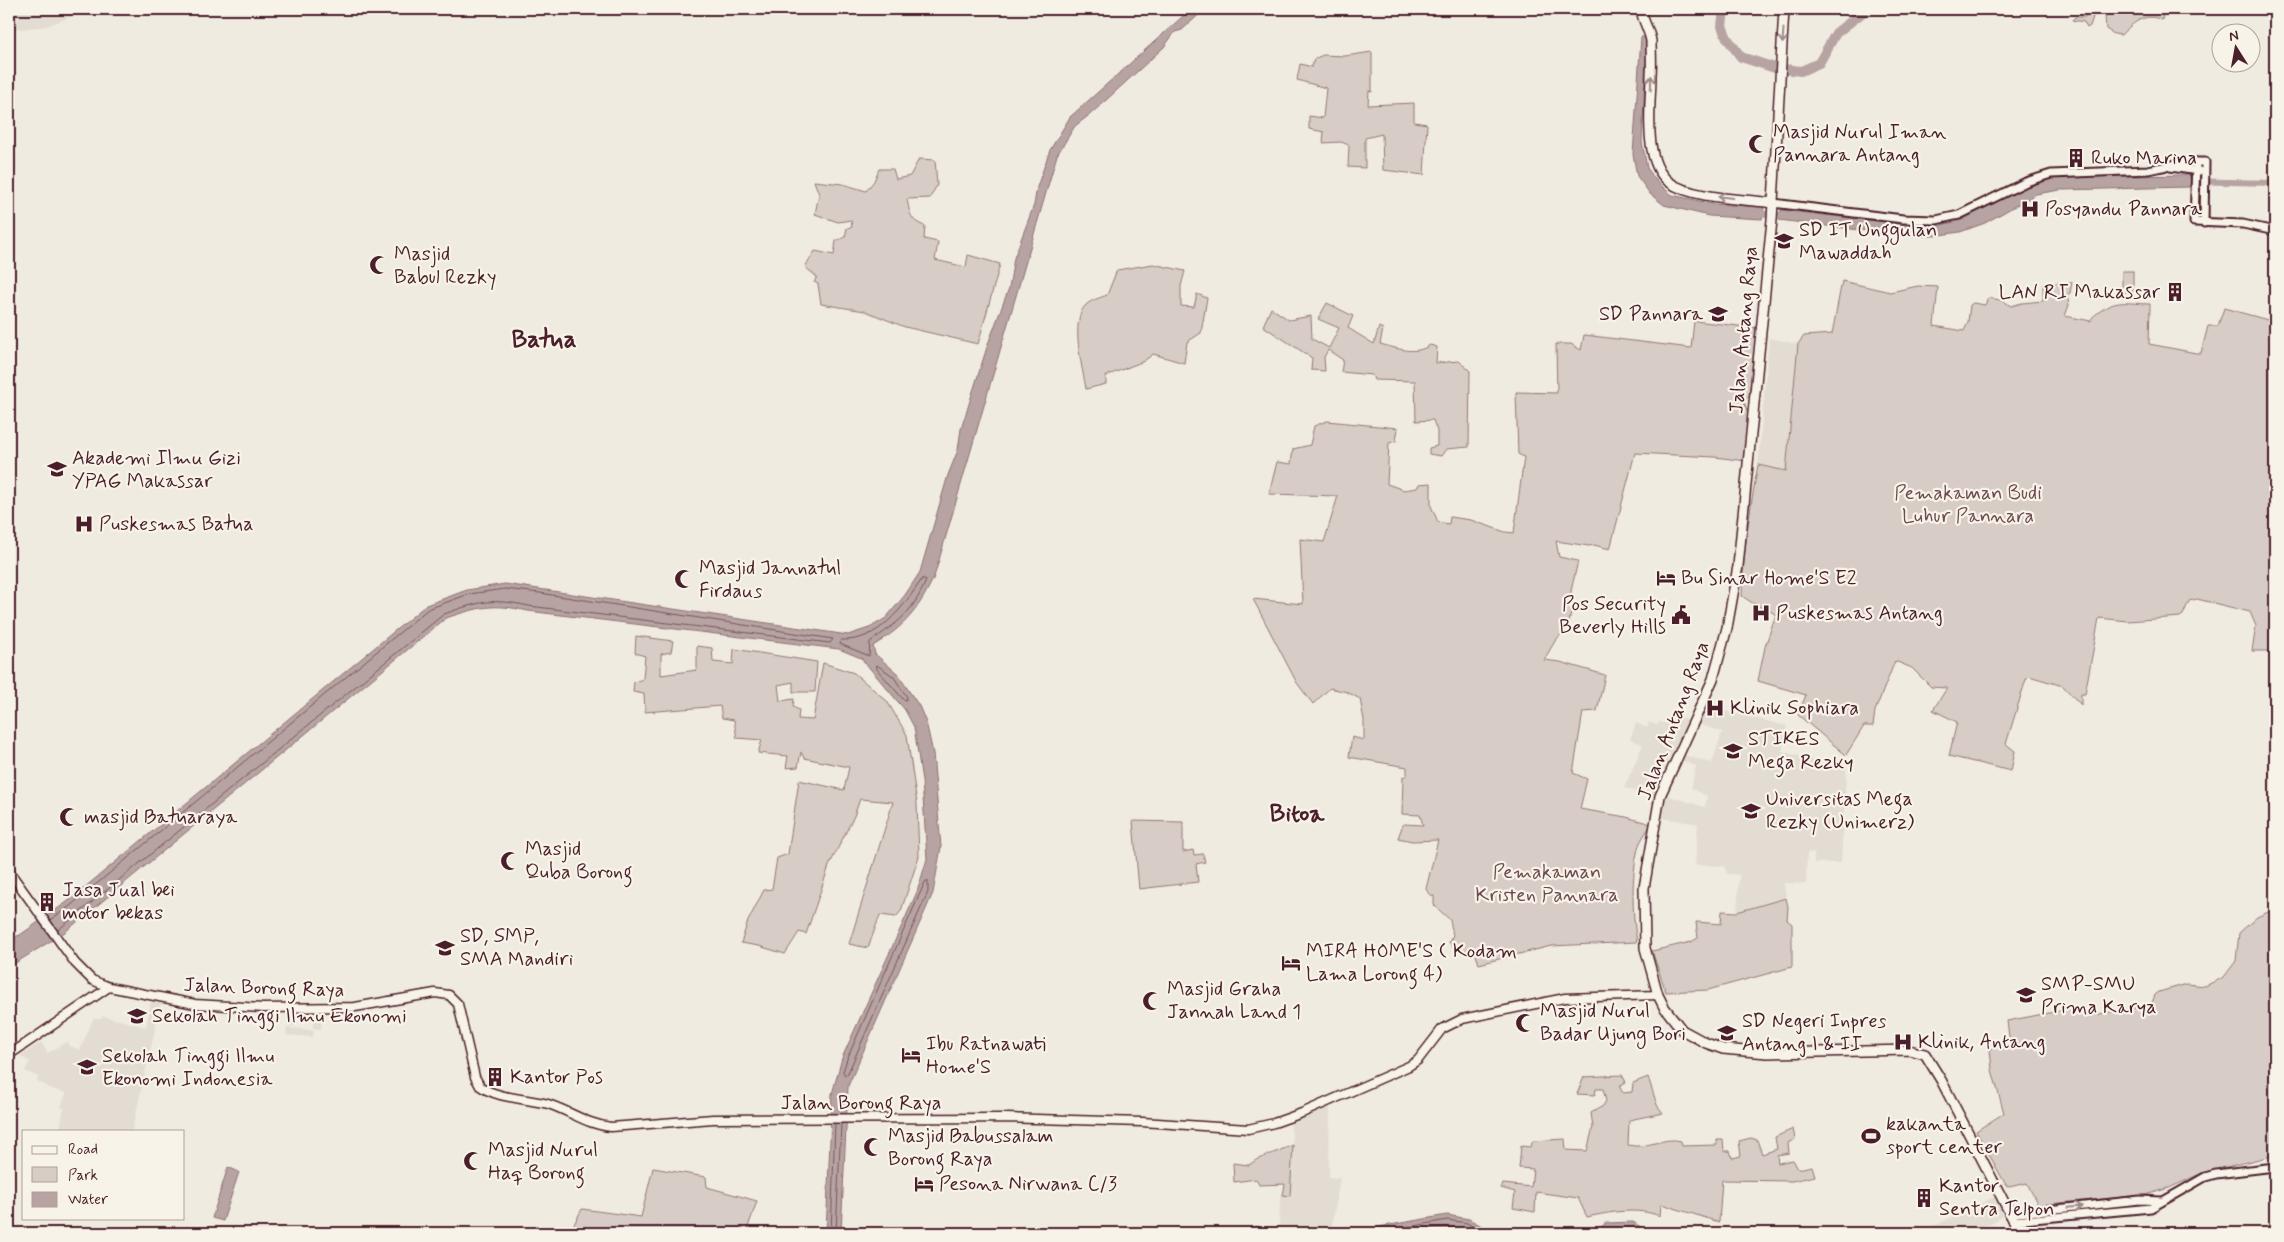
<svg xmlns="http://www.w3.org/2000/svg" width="2284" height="1242" viewBox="0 0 2284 1242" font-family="Mynerve,sans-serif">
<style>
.built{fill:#e3dcd2}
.green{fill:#d8cdc6;stroke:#917678}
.water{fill:#b7a4a2;stroke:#8b6f72}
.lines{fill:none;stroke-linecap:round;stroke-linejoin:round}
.shore{stroke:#76545b;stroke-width:1}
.canal{stroke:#b7a4a2;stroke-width:6}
.river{stroke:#b7a4a2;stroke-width:10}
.tertiary-casing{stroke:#4a1f2b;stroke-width:11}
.secondary-casing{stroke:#4a1f2b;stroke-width:11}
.primary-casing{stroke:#4a1f2b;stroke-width:12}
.tertiary{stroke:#f7f3e8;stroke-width:7}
.secondary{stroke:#f7f3e8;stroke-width:8}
.primary{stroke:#f7f3e8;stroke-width:9}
.oneway{stroke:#a0898a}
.labels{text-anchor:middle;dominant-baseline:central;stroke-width:4.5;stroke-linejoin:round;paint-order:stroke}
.poi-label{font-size:20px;fill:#4a1f2b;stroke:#f7f3e8;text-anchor:start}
.street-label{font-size:20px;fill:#4a1f2b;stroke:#f7f3e8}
.park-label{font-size:20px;fill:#6e4a52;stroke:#f7f3e8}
.district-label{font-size:25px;font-weight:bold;fill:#4a1f2b;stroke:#f7f3e8}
</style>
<rect width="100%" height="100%" fill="#f0ebe0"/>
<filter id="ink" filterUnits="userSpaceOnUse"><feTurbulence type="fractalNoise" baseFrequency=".02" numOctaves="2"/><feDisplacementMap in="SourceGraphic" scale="10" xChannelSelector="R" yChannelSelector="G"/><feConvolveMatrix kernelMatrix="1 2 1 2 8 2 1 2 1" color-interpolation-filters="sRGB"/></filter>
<g filter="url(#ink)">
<g class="built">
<path d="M9,9H91L47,26L22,29L9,28Z"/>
<path d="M1769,338L1798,344L1786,471L1758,465Z"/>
<path d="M1705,706L1787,726L1782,751L1838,768L1841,758L1847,762L1841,863H1814V852L1807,853L1806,884L1784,883L1786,898L1737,912L1739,875L1727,874L1724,866L1695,865L1698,824L1657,817L1663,794L1705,807L1707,796L1691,788L1696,766L1683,761L1684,755L1712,763L1722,732L1698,724Z"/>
<path d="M1672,715L1689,721L1659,776L1654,797L1624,788L1643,745L1630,739L1636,723L1647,728L1649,722L1657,725L1659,722L1669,724Z"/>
<path d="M151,1002L161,1003L132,1131H59L64,1108L61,1107L66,1093L52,1089L37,1081L38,1077L25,1071L30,1062L20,1056L41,1042L48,1053L68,1041L70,1046L80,1050L93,1019H101L103,1016L146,1027Z"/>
<path d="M288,1012H295V1026H289Z"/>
<path d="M314,1012H322L321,1029L313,1028Z"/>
<path d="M287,1028L314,1030L313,1037L286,1035Z"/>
<path d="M1330,1106L1329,1178H1340L1332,1226L1279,1227L1280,1195H1290L1293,1145L1290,1121Z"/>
<path d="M1996,1196L2007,1213L1993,1222L1968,1233H1919Z"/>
</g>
<g class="green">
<path d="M2092,9H2164L2162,20C2144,12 2133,23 2121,35L2114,34L2106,29L2105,15L2094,14L2090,26L2087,28L2084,22L2072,20L2075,17H2085Z"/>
<path d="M1372,52V92L1369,91L1368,105L1414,103V122L1427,124L1424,175L1383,170L1382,134L1365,138V168L1348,167L1349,145L1341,142L1323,143L1324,132L1309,129V116L1323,118L1326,88L1297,80L1300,64L1312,67L1314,59L1323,55L1345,56Z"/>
<path d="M919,159L935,160L937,185L930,198L907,199C910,214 910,221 925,226L924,239L938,242L935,260L966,267L968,255L1000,264L978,344L905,327L865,311L821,304L818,284L814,282L817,277L805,267L815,251L834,255L836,241L845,237L847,228L852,227L851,220L838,222L815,214L819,194L814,181L843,184L866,191L874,181L879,169H893L896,179L910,176Z"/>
<path d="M1153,264L1185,271L1181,286V306L1194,307L1197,294L1207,298L1201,333L1187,342L1184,363L1153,354L1144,361L1106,376V384L1086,389C1083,369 1069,321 1086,305C1091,300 1100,298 1107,295L1117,270Z"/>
<rect x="2122" y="271" width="11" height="21"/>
<path d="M1842,281L1890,292L1918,286L1938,287L1934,326L1964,331L1968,322L1970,305L1973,303L1985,305L1988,298L2000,300L2011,306L2022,303L2043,301V284L2072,282L2070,293L2067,295L2069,305L2065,316L2091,321C2092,316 2094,316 2099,312C2117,298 2128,304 2150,304L2149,344L2196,353H2201L2208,326H2218L2224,308L2275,322V651H2252L2256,626L2250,612L2197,599L2189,601L2183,615L2180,617L2128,621L2099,618L2085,694H2081V705L2063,686L2029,676L2026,679L2006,744L2015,751L2011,771L1949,756L1957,722L1933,710L1947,688L1931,687L1912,668L1895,661L1875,711L1873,726H1864L1846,755L1798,715L1806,695L1758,681L1765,647L1776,614L1754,604L1742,596C1743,551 1750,509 1758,465L1786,471L1798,344L1804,336L1832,334Z"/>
<path d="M1327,303L1353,316L1348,328L1374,344L1379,327L1383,329L1380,344C1397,348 1415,356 1430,345L1437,347L1436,363L1459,361L1470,371L1469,447L1446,449L1441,456L1429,454V448L1437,446V431L1433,420L1416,421L1415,381L1374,380L1372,375L1341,372L1343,360L1328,350L1324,357L1325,371L1311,370L1312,358L1263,326L1271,308L1289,320L1311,316L1312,339L1329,348L1339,328L1318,319Z"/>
<path d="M1694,321L1757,328L1749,397L1743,399L1748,413H1750L1746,461L1715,457L1635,453L1610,549L1594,545L1589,546L1556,541L1559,557L1578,561L1571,591L1572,608L1568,627L1555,641L1544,660L1560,662L1605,675L1597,711L1583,712L1573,773L1587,779L1580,809L1626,817L1651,824C1647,832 1640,840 1638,848C1631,877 1632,913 1637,942L1551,946L1479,964L1474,949L1456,952L1449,942L1453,935L1450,920L1434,905V896L1429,894L1426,889L1438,840L1412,841L1398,838L1403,824L1423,825L1420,815L1402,814L1403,777L1407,775V767L1349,757L1352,737L1364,740V720L1360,699L1347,692L1330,688L1313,704L1297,683L1253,599L1303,604L1300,539L1324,542L1338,496L1269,494L1277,462L1291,464L1293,449L1310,445L1314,426L1327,421L1398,428L1396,441L1389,443L1387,484L1404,490L1417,488L1419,484L1431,483V506L1438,522L1449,524L1450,517L1471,520L1505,532L1514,533L1524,457L1518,454L1516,392L1557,393L1556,344H1571L1581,350L1584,335L1691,348Z"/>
<path d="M636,636L673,641L671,652L661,654V675L697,670V646L712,648L713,662L733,664L734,649L817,662L815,692H793V682L778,685L780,701L794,699L793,707L799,710L798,719L813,720L823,663L854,673L887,701L907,735L917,804L919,856L901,911L896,917L880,915L868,948L849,944L893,802L860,799L854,816L829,866L806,934L799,932L785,954L759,946L741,943L748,921L764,890L772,889L777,858L788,854L799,780L844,790L849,767L804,758L801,752L798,767L786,768L788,756L758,753L762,740L737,738L734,720L722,718L720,706L645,712L644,694L633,692L634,682L643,679L645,656L635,653Z"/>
<path d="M1133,821L1183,822V852L1193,850L1194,855L1203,854L1205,862L1196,864L1198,882L1139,889Z"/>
<path d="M1786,898L1788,907L1787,920L1792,924V967L1708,990L1666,992L1652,951L1691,942L1698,938L1696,922L1721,924L1722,911L1737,912Z"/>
<path d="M2275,909V1155L2202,1173L2169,1188L2146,1195L2038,1205L2027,1183L2009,1187L2006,1185L1976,1131L2004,1113L1992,1070L1990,1049L2010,1044L2007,1021L2075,1008L2088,1016L2151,1005L2155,995L2159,992L2187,984L2205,986L2224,977L2236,961L2239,933L2257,917Z"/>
<path d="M1622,1075L1626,1082L1619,1086L1623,1093L1632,1092L1633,1083L1648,1077L1657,1105L1663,1113L1629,1120L1628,1145C1646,1150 1664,1136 1681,1141L1682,1146L1717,1145V1140H1723L1724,1151H1730L1732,1158L1741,1156L1739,1141L1751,1138L1757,1140L1762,1154L1777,1149L1775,1137L1793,1129L1795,1139L1788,1143L1789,1153L1777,1155L1778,1163L1793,1160L1798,1169L1812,1166L1815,1176L1792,1181L1722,1180L1719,1222L1661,1204L1660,1216C1636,1207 1611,1212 1587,1217L1578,1198L1536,1192L1535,1212L1513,1208L1515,1192L1501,1188L1503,1184L1531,1187L1533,1169L1519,1168L1521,1146L1530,1147L1533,1141L1565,1139L1566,1150L1587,1151L1593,1127L1591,1113L1603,1106L1606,1101L1603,1089H1596L1595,1095L1577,1094L1584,1077Z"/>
<path d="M1293,1145L1290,1196L1283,1195L1285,1184L1259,1185L1256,1179L1234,1182L1233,1163L1249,1165L1256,1160Z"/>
<path d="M653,1168L706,1177L707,1187L757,1201L746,1233H572L573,1226L582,1209L641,1217Z"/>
<path d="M1599,1228L1600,1233H1572L1583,1229Z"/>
</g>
<g class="water">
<path d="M1191,9H1205L1182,30L1175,32L1164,47L1092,113L1075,126L1057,155L934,577C917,612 906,625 873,646L875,654L897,673L919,706L926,722L933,753L941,847L933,893L848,1086L841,1233H826L832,1094L842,1058L917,892L927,859L922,781L914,727L905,710L861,658L839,649L528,611C493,603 480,607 446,618L65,932L9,967V939L20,935L67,902L426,605L467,590L505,584L848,635L869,628L886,618L905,595L920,572L948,475L958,450L961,429L988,344L1009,288L1014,258L1034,205L1037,187L1050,150L1070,117Z"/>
<path d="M1641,37H1647L1642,142L1647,168L1658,183L1672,195L1713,204L1764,207L1762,219L1709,216L1664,205L1650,194L1637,176L1633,154Z"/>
<path d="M2190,175V187L2060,190L2036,194L1985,223L1960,232L1933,236H1908L1779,220L1781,210L1921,226L1941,225L1962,220L2029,185L2047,179L2071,177Z"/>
<path d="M228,1167L239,1172L223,1221L212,1218Z"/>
<path d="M1447,1215L1469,1219L1489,1230L1515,1233H1357L1384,1226Z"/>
<path d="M1633,1222L1647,1231V1233H1600L1599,1228L1607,1223Z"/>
<path d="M1258,1226L1265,1233H1228Z"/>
</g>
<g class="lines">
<g class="shore">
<path d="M922,579H925L926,581C911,615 898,622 870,642L869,656L840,644L841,640C879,642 903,607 922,579Z"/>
<path d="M877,665L893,676L907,697L906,700L903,699L877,669Z"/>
<path d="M928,881V892L848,1073L845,1075L843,1072L847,1059L925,882Z"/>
<path d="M50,920L70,906L428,609L469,594L505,589L540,593L833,639L830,643L529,606C491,598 481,601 444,614L58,930"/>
<path d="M831,1233L835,1124"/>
<path d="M836,1233L841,1124"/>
<path d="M1376,1233L1447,1220L1467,1223L1484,1233"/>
<path d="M1405,1233C1426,1229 1452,1222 1472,1233"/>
</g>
<g class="canal">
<path d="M2182,181L2275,183"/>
<path d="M1756,213L1788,216"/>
</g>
<path class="river" d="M1724,9L1722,26L1727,38L1741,57L1775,68L1801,71L1819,63L1836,33L1867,9"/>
<g class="tertiary-casing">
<g id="tertiary">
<path d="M2196,162L2194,222L2243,224L2275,231"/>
<path d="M2170,167L2199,171"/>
<path d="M1773,203L1903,219L1936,220L1959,215L2026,182L2051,174L2148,170L2186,162H2205L2204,223"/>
<path d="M2009,1214L2140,1200L2161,1201"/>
<path d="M2013,1221L2151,1208L2205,1177L2216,1174L2275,1167"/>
</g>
</g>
<g class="secondary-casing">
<g id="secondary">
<path d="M9,871L75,963L92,980L109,987L195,1004L263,1008L355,1007L435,993L449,995L458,1004L475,1077L480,1086C495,1098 529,1099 548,1104C570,1111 588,1125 611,1127L713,1119L1005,1118L1142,1122L1248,1129L1274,1123L1302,1113L1409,1066L1418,1060L1442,1029L1462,1019L1565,998L1658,995"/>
<path d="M9,1055L109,987"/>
</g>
</g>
<g class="primary-casing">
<g id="primary">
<path d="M1641,9C1642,20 1649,29 1651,41C1651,52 1652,64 1651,75C1651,105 1642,161 1669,182C1692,199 1745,199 1773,203"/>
<path d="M1784,9L1772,220L1738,566L1727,628L1713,679L1660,796L1644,888L1645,948L1658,995L1664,1007L1682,1030L1706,1043L1723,1049L1767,1053L1909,1050L1925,1054L1941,1080L2020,1233"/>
</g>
</g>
<use href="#tertiary" class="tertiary"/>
<use href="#secondary" class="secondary"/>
<use href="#primary" class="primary"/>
</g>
<defs><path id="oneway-shaft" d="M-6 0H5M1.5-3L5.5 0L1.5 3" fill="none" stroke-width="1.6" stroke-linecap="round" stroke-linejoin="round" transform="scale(1.25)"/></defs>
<g class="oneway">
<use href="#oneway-shaft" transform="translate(1783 36) rotate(94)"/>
<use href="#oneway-shaft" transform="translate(1651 83) rotate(-88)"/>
<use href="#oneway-shaft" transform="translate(1725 197) rotate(-173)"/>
<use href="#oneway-shaft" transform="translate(2075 1207) rotate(-6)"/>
</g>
</g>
<defs>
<g id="mosque-bare" transform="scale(1.5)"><path d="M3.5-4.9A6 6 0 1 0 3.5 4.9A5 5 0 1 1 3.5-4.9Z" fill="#4a1f2b" stroke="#f7f3e8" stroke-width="2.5" paint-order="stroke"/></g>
<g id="building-bare" transform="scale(1.5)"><path d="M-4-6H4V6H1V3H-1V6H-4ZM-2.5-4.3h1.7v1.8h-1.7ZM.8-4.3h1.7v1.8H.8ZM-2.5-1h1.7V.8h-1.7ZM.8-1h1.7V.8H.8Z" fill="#4a1f2b" stroke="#f7f3e8" stroke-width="2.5" paint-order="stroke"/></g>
<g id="hospital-bare" transform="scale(1.5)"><path d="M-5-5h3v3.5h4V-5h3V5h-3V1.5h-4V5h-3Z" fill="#4a1f2b" stroke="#f7f3e8" stroke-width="2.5" paint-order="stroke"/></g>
<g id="school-bare" transform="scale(1.5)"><path d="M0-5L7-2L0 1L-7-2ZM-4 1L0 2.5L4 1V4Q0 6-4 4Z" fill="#4a1f2b" stroke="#f7f3e8" stroke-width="2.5" paint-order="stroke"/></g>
<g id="hotel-bare" transform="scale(1.5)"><path d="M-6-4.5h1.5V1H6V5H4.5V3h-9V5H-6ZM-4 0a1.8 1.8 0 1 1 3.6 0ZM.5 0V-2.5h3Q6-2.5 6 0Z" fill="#4a1f2b" stroke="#f7f3e8" stroke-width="2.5" paint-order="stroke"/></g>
<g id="civic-bare" transform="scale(1.5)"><path d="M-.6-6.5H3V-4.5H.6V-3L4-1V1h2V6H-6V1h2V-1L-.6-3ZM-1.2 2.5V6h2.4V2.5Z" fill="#4a1f2b" stroke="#f7f3e8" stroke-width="2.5" paint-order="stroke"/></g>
<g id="university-bare" transform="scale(1.5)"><path d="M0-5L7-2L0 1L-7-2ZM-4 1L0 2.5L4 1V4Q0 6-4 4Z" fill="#4a1f2b" stroke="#f7f3e8" stroke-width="2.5" paint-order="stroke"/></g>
<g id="stadium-bare" transform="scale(1.5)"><path d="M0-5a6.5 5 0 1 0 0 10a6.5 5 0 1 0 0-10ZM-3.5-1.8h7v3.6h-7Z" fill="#4a1f2b" stroke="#f7f3e8" stroke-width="2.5" paint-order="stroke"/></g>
</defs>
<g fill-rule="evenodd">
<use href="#mosque-bare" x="1758" y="144"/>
<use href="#building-bare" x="2076" y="158"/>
<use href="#hospital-bare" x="2030" y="209"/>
<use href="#school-bare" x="1784" y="241"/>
<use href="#mosque-bare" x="379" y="265"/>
<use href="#building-bare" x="2175" y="292"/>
<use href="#school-bare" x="1718" y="314"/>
<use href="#school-bare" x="57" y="469"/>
<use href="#hospital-bare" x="84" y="524"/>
<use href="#hotel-bare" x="1666" y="578"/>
<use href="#mosque-bare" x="684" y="579"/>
<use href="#hospital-bare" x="1761" y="613"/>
<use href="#civic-bare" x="1681" y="615"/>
<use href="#hospital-bare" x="1715" y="708"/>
<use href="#school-bare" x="1733" y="751"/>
<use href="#university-bare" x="1751" y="811"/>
<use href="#mosque-bare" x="69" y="817"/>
<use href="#mosque-bare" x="510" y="861"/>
<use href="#building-bare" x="47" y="902"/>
<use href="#school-bare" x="445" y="948"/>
<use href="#hotel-bare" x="1291" y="963"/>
<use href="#school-bare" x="2026" y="995"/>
<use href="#mosque-bare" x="1152" y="1001"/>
<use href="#school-bare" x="137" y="1016"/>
<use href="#mosque-bare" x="1525" y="1023"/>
<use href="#school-bare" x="1727" y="1033"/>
<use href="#hospital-bare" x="1903" y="1042"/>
<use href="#hotel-bare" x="911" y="1055"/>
<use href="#university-bare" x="87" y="1067"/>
<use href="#building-bare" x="495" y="1077"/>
<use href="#stadium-bare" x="1871" y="1136"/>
<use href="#mosque-bare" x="873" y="1147"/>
<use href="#mosque-bare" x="473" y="1161"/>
<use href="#hotel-bare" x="924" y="1184"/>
<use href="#building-bare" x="1924" y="1198"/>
</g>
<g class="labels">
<g class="poi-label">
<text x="1773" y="132">Masjid Nurul Iman<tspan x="1773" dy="23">Pannara Antang</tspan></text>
<text x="2091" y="158">Ruko Marina</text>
<text x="2045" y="209">Posyandu Pannara</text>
<text x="1799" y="230">SD IT Unggulan<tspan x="1799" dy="23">Mawaddah</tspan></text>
<text x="394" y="254">Masjid<tspan x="394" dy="23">Babul Rezky</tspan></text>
<text x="2160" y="292" text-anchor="end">LAN RI Makassar</text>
<text x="1703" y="314" text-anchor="end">SD Pannara</text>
<text x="72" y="458">Akademi Ilmu Gizi<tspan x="72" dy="23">YPAG Makassar</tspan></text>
<text x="99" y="524">Puskesmas Batua</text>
<text x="699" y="568">Masjid Jannatul<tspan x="699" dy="23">Firdaus</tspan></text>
<text x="1681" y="578">Bu Sinar Home'S E2</text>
<text x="1666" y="604" text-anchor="end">Pos Security<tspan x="1666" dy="23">Beverly Hills</tspan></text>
<text x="1776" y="613">Puskesmas Antang</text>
<text x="1730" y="708">Klinik Sophiara</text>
<text x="1748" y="739">STIKES<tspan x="1748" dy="23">Mega Rezky</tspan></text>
<text x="1766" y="799">Universitas Mega<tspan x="1766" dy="23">Rezky (Unimerz)</tspan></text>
<text x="84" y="817">masjid Batuaraya</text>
<text x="525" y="849">Masjid<tspan x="525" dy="23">Quba Borong</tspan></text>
<text x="62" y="890">Jasa Jual bei<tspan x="62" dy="23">motor bekas</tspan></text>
<text x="460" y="936">SD, SMP,<tspan x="460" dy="23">SMA Mandiri</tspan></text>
<text x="1306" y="951">MIRA HOME'S ( Kodam<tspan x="1306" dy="23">Lama Lorong 4)</tspan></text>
<text x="2041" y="984">SMP-SMU<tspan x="2041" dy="23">Prima Karya</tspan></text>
<text x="1167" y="989">Masjid Graha<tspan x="1167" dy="23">Jannah Land 1</tspan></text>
<text x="1540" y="1011">Masjid Nurul<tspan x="1540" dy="23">Badar Ujung Bori</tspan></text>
<text x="152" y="1016">Sekolah Tinggi Ilmu Ekonomi</text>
<text x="1742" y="1021">SD Negeri Inpres<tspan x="1742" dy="23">Antang I &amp; II</tspan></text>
<text x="1918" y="1042">Klinik, Antang</text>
<text x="926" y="1044">Ibu Ratnawati<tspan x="926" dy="23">Home'S</tspan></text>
<text x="102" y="1056">Sekolah Tinggi Ilmu<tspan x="102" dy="23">Ekonomi Indonesia</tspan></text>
<text x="510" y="1077">Kantor Pos</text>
<text x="1886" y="1124">kakanta<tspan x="1886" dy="23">sport center</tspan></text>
<text x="888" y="1136">Masjid Babussalam<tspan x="888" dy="23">Borong Raya</tspan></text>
<text x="488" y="1150">Masjid Nurul<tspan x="488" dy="23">Haq Borong</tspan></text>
<text x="939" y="1184">Pesona Nirwana C/3</text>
<text x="1939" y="1186">Kantor<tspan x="1939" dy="23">Sentra Telpon</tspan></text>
</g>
<g class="street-label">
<text transform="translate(1744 330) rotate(-85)">Jalan Antang Raya</text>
<text transform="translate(1674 721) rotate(-69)">Jalan Antang Raya</text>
<text transform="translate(264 988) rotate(2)">Jalan Borong Raya</text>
<text x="861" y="1103">Jalan Borong Raya</text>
</g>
<g class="park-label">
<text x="1968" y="493">Pemakaman Budi<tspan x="1968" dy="23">Luhur Pannara</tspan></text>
<text x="1547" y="872">Pemakaman<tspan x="1547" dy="23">Kristen Pannara</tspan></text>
</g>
<g class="district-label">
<text x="544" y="340">Batua</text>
<text x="1297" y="814">Bitoa</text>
</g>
</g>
<rect width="2284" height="1242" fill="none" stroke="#f7f3e8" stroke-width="30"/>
<rect x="15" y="15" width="2254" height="1212" fill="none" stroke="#4a1f2b" stroke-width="2" filter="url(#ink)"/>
<rect x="22" y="1130" width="162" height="90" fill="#f7f3e8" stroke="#b29e9c"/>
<rect x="32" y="1146" width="25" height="8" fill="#f7f3e8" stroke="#b29e9c"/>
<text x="68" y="1154" font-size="15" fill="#4a1f2b">Road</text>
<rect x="32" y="1167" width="25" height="15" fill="#d8cdc6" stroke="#b29e9c"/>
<text x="68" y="1180" font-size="15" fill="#4a1f2b">Park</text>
<rect x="32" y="1192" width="25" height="15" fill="#b7a4a2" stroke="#b29e9c"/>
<text x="68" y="1204" font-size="15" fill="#4a1f2b">Water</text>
<g transform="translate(2236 48) rotate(349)"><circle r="24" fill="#f7f3e8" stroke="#b29e9c"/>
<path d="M0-4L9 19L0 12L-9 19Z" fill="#4a1f2b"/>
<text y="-8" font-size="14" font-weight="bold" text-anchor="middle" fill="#4a1f2b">N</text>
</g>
</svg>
